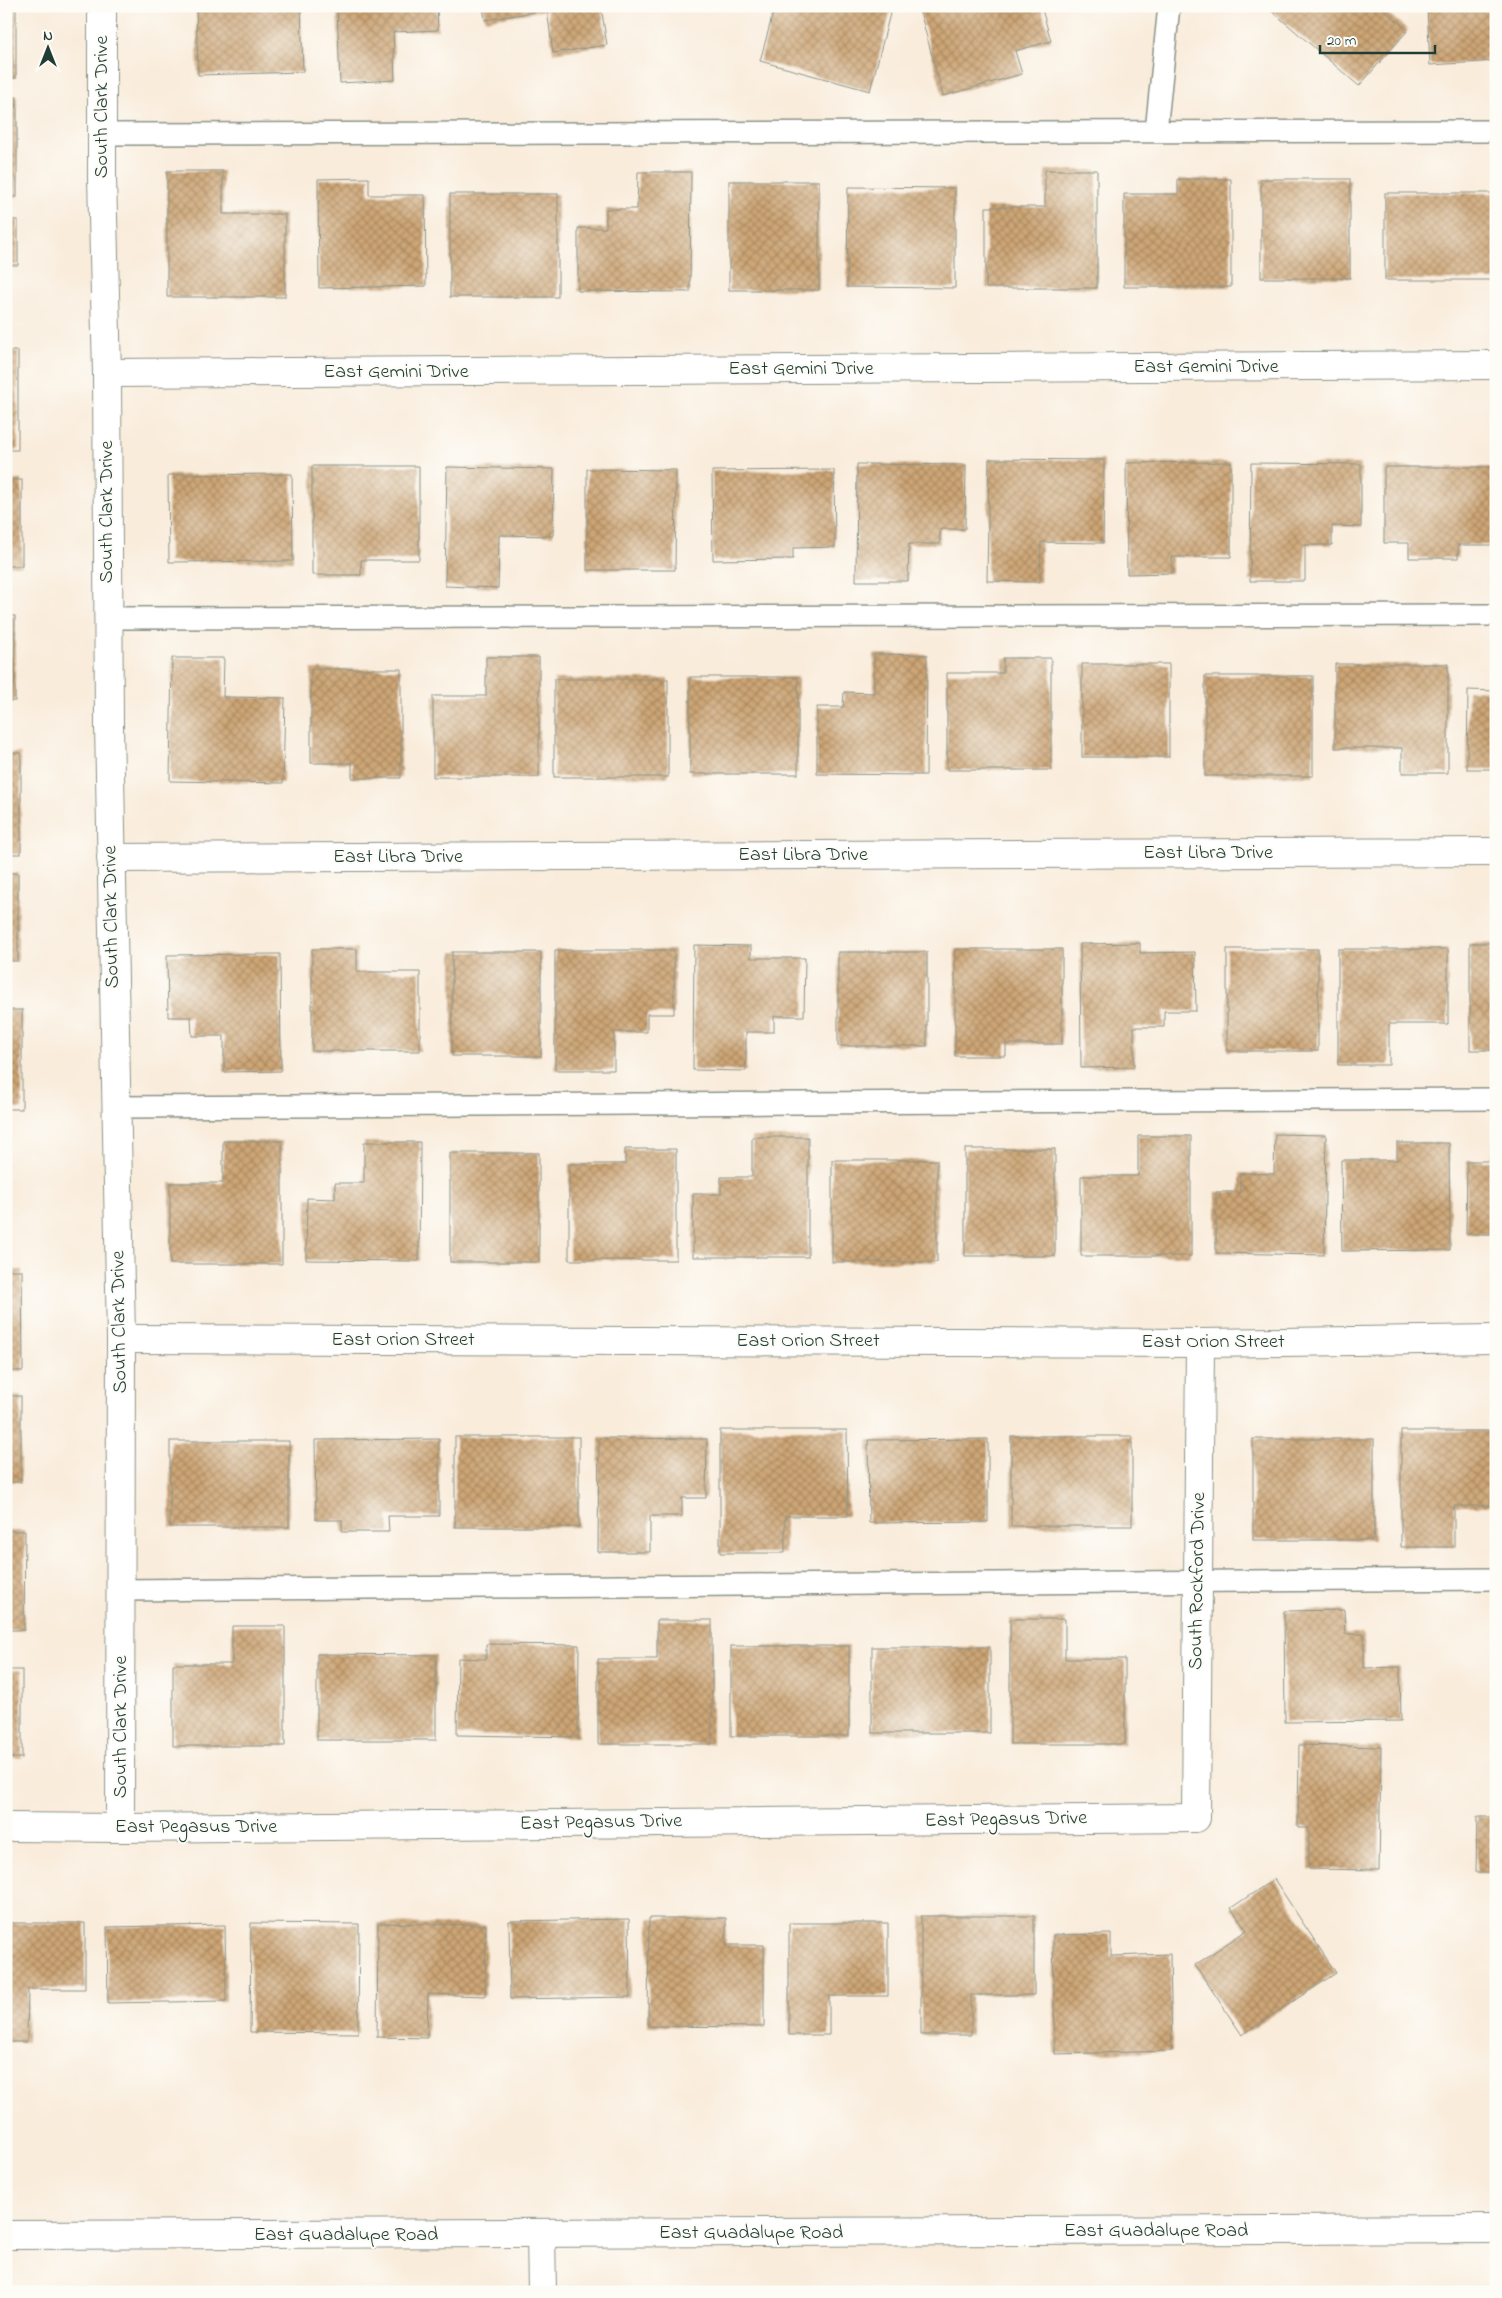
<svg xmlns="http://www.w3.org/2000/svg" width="1502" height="2298" viewBox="0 0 1502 2298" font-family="'Indie Flower',sans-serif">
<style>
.building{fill:url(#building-cross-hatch)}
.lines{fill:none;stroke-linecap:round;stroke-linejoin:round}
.lane-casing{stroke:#8c9488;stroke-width:24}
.street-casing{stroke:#8c9488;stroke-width:30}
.secondary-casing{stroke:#8c9488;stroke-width:30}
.lane{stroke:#fff;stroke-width:21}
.street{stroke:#fff;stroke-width:28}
.secondary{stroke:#fff;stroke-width:28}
.labels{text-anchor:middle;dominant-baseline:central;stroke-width:4;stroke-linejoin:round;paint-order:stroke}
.street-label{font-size:20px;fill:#1f3d34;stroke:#fdfcf7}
</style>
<defs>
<pattern id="building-cross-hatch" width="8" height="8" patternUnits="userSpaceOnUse" patternTransform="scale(1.25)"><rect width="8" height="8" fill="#cea676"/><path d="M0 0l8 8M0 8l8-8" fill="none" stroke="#a78862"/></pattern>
</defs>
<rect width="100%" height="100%" fill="#fdfcf7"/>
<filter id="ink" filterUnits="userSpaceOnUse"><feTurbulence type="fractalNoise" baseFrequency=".02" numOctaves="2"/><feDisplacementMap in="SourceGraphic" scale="10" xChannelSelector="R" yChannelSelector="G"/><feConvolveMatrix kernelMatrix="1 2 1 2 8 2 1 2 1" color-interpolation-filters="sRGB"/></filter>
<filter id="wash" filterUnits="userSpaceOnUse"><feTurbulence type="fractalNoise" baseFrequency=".0096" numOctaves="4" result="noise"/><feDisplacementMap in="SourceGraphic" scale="20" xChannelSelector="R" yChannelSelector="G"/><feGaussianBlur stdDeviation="1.12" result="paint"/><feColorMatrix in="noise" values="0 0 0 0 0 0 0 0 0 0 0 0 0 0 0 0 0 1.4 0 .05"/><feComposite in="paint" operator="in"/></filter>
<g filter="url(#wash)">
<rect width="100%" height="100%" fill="#f9ecdb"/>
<g id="blocks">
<g class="building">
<rect x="6" y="6" width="10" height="72"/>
<path d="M196,6H301L303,72L198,75Z"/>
<path d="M337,6H437L438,30L393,32L395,80L340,83Z"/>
<path d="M483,6H601L607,45L553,53L547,10L485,20Z"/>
<path d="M775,6H892L870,91L760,61Z"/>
<path d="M926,6H1041L1051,41L1015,51L1022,74L943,96L919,8Z"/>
<path d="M1266,6H1379L1408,30L1359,86Z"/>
<path d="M1427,6H1496V61L1430,65Z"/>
<rect x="6" y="97" width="11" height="100"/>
<path d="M1045,170H1097V288H986V207H1045Z"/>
<path d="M167,171H223V214H285V297H167Z"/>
<path d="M638,172H691L690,292L578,291V228H606V209H637Z"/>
<path d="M369,178V195H425L426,286L319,288L318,179Z"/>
<path d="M1178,179H1231V287H1124V194H1178Z"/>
<rect x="1261" y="179" width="89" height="99"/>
<rect x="729" y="181" width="90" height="109"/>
<path d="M848,187L955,188V288L847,287Z"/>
<rect x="1385" y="193" width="111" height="87"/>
<rect x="450" y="194" width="108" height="103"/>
<rect x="6" y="220" width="12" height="45"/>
<rect x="6" y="351" width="12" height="99"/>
<path d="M989,459L1104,460L1103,543L1041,542L1040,582L987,581Z"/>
<path d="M1231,462V557H1172V573L1127,574L1126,463Z"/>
<path d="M1251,463L1361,464V527L1332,526V545H1305V581H1250Z"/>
<path d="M857,464L966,465L965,529H940V544H909L908,581H856Z"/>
<path d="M312,466H419V560H361V575H312Z"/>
<path d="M447,467L554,469L553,536L499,535L498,588L445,586Z"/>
<path d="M1384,467H1496V545H1458V558H1409V543H1384Z"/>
<path d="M587,469L676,470L675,570H587Z"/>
<path d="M834,470L835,547L793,548V559L713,560L712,471Z"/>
<path d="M292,474L293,561L169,562L168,475Z"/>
<rect x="6" y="480" width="16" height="86"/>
<rect x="6" y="616" width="9" height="85"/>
<path d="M874,654L927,655L926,775L817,774V707H843L844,692L874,693Z"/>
<path d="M486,657H539V777H433V696H486Z"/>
<path d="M172,658H224L223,697L285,698L283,783L170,781Z"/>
<path d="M1003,658H1051V770H947V673H1003Z"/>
<rect x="1082" y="664" width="87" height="93"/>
<path d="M1335,664H1448V773H1402V748H1335Z"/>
<path d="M311,669H401V778H352V763H311Z"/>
<rect x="1205" y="676" width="108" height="100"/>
<rect x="690" y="677" width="108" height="97"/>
<rect x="554" y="679" width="114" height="98"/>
<path d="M1468,690L1496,691V769H1467Z"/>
<rect x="6" y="753" width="15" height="101"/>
<rect x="6" y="873" width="12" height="88"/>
<path d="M1140,943V953L1195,952L1196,1011H1164V1027H1134V1067L1081,1068L1080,944Z"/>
<rect x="1470" y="943" width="26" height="107"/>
<path d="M694,945L751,946V958H805L804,1016H774V1032H746V1071L693,1070Z"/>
<path d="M312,949H357V972H420V1051H312Z"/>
<path d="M955,949H1062V1044H1006V1056H955Z"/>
<rect x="1227" y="949" width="91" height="102"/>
<path d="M1338,949H1448V1024H1389V1065H1338Z"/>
<path d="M555,950H674V1014H647V1032H614V1070H555Z"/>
<rect x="452" y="952" width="89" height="104"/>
<rect x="838" y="952" width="89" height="94"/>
<path d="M280,954L281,1071L224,1072V1036H192L191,1017H168L167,955Z"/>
<rect x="6" y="1010" width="16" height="99"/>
<path d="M1275,1134L1326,1135L1324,1255L1216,1253V1192H1240V1173L1274,1174Z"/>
<path d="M1138,1136H1191V1256H1081V1176H1138Z"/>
<path d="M752,1137H808V1257H693V1194H721V1177H752Z"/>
<path d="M1493,1139H1496V1234H1466L1467,1161H1492Z"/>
<path d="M223,1141H282V1264H170V1183H223Z"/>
<path d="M364,1142H420L419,1261L306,1260L307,1198L335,1199V1183H364Z"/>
<path d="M1397,1143H1449L1450,1250L1342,1251L1341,1160H1397Z"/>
<path d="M625,1149H676V1260H569V1164H625Z"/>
<rect x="965" y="1149" width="90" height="107"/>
<rect x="450" y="1153" width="89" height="109"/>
<rect x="832" y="1160" width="105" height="102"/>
<path d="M6,1270H22L23,1371H6Z"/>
<rect x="6" y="1396" width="15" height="86"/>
<path d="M720,1430H847L848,1516H785V1553H720Z"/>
<path d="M1401,1431H1496V1506H1454V1547H1401Z"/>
<rect x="1011" y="1436" width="121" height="90"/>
<rect x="455" y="1437" width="124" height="90"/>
<path d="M599,1438L707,1439L706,1498H682V1516H650V1552H598Z"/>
<path d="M439,1439V1516H388L389,1532H342V1520H316L315,1440Z"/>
<path d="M988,1439V1522L869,1523L868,1440Z"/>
<rect x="1253" y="1439" width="121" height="101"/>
<rect x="170" y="1441" width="119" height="86"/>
<path d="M6,1531H25L24,1630H6Z"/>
<path d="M1344,1610L1345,1634H1364V1668L1400,1667L1401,1721L1285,1722L1284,1611Z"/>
<path d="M1010,1619H1065V1659H1125V1744H1010Z"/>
<path d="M657,1620H712V1744H598V1659H657Z"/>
<path d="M232,1626H285V1746H173V1664H232Z"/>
<path d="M486,1644L579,1645L578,1737L457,1735L458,1658L486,1659Z"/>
<rect x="731" y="1646" width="118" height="90"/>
<rect x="872" y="1647" width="118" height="86"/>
<path d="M317,1654L436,1655V1740H317Z"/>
<rect x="6" y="1670" width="16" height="88"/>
<path d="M1299,1745L1381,1747L1379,1870L1309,1869V1828H1298Z"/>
<path d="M1477,1817H1496V1873H1476Z"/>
<path d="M1274,1879L1336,1973L1242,2035L1195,1965L1247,1930L1231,1908Z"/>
<path d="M921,1916H1034V1995H971V2035H921Z"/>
<path d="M649,1918H726V1945H764V2027L648,2026Z"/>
<path d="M629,1919L630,1997L510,1999L509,1921Z"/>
<path d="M6,1923H85V1989H28L27,2042H6Z"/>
<path d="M251,1923L359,1924L358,2033L250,2032Z"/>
<path d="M378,1923L486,1925L485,1996L428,1994L427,2038L377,2037Z"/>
<path d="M789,1923H888V1996H829V2035H789Z"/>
<path d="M225,1925L226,2001L108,2003L107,1927Z"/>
<path d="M1111,1934V1956L1170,1954L1172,2051L1055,2054L1053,1935Z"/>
</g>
</g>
</g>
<g filter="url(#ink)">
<use href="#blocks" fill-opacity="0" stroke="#8c9488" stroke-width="1"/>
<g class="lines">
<g class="lane-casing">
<g id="lane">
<path d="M1156,131L1169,6"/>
<path d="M102,134L1496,131"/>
<path d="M108,618L1496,615"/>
<path d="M116,1107L1496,1099"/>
<path d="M121,1590L1496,1579"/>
</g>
</g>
<g class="street-casing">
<g id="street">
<path d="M102,6V177L107,373L109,725L121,1339L120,1828"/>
<path d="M107,373L1496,365"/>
<path d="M111,858L1496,852"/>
<path d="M121,1339L1200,1343L1496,1339"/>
<path d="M6,1827L120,1828L1196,1818L1200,1343"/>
<path d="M541,2234L542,2292"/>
</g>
</g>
<g class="secondary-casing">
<path id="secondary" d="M6,2235L1496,2229"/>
</g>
<use href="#lane" class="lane"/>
<use href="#street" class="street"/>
<use href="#secondary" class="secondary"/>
</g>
</g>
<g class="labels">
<g class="street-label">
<text transform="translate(102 107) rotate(-90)">South Clark Drive</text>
<text x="1206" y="367">East Gemini Drive</text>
<text x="801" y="369">East Gemini Drive</text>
<text x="396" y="372">East Gemini Drive</text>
<text transform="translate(107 512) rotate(-90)">South Clark Drive</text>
<text x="1208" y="853">East Libra Drive</text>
<text x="803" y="855">East Libra Drive</text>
<text x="398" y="857">East Libra Drive</text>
<text transform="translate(112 917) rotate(-91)">South Clark Drive</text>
<text transform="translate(120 1322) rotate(-91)">South Clark Drive</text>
<text x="403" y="1340">East Orion Street</text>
<text x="808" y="1341">East Orion Street</text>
<text x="1213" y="1342">East Orion Street</text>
<text transform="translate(1198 1581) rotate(-89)">South Rockford Drive</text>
<text transform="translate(121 1727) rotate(-90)">South Clark Drive</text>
<text transform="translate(1006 1820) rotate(-1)">East Pegasus Drive</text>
<text transform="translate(601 1823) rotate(-1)">East Pegasus Drive</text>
<text x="196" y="1827">East Pegasus Drive</text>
<text x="1156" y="2231">East Guadalupe Road</text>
<text x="751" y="2233">East Guadalupe Road</text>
<text x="346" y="2235">East Guadalupe Road</text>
</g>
</g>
<rect width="1502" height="2298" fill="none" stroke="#fdfcf7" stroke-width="25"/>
<g transform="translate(48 48)" stroke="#fdfcf7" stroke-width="4" paint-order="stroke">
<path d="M0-4L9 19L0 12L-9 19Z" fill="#1f3d34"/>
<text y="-8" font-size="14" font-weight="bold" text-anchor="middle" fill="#1f3d34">N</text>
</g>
<path d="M1320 45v8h115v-8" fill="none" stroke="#1f3d34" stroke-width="2.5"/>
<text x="1327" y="45" font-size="15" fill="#1f3d34" stroke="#fdfcf7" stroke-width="4" paint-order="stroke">20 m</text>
</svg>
